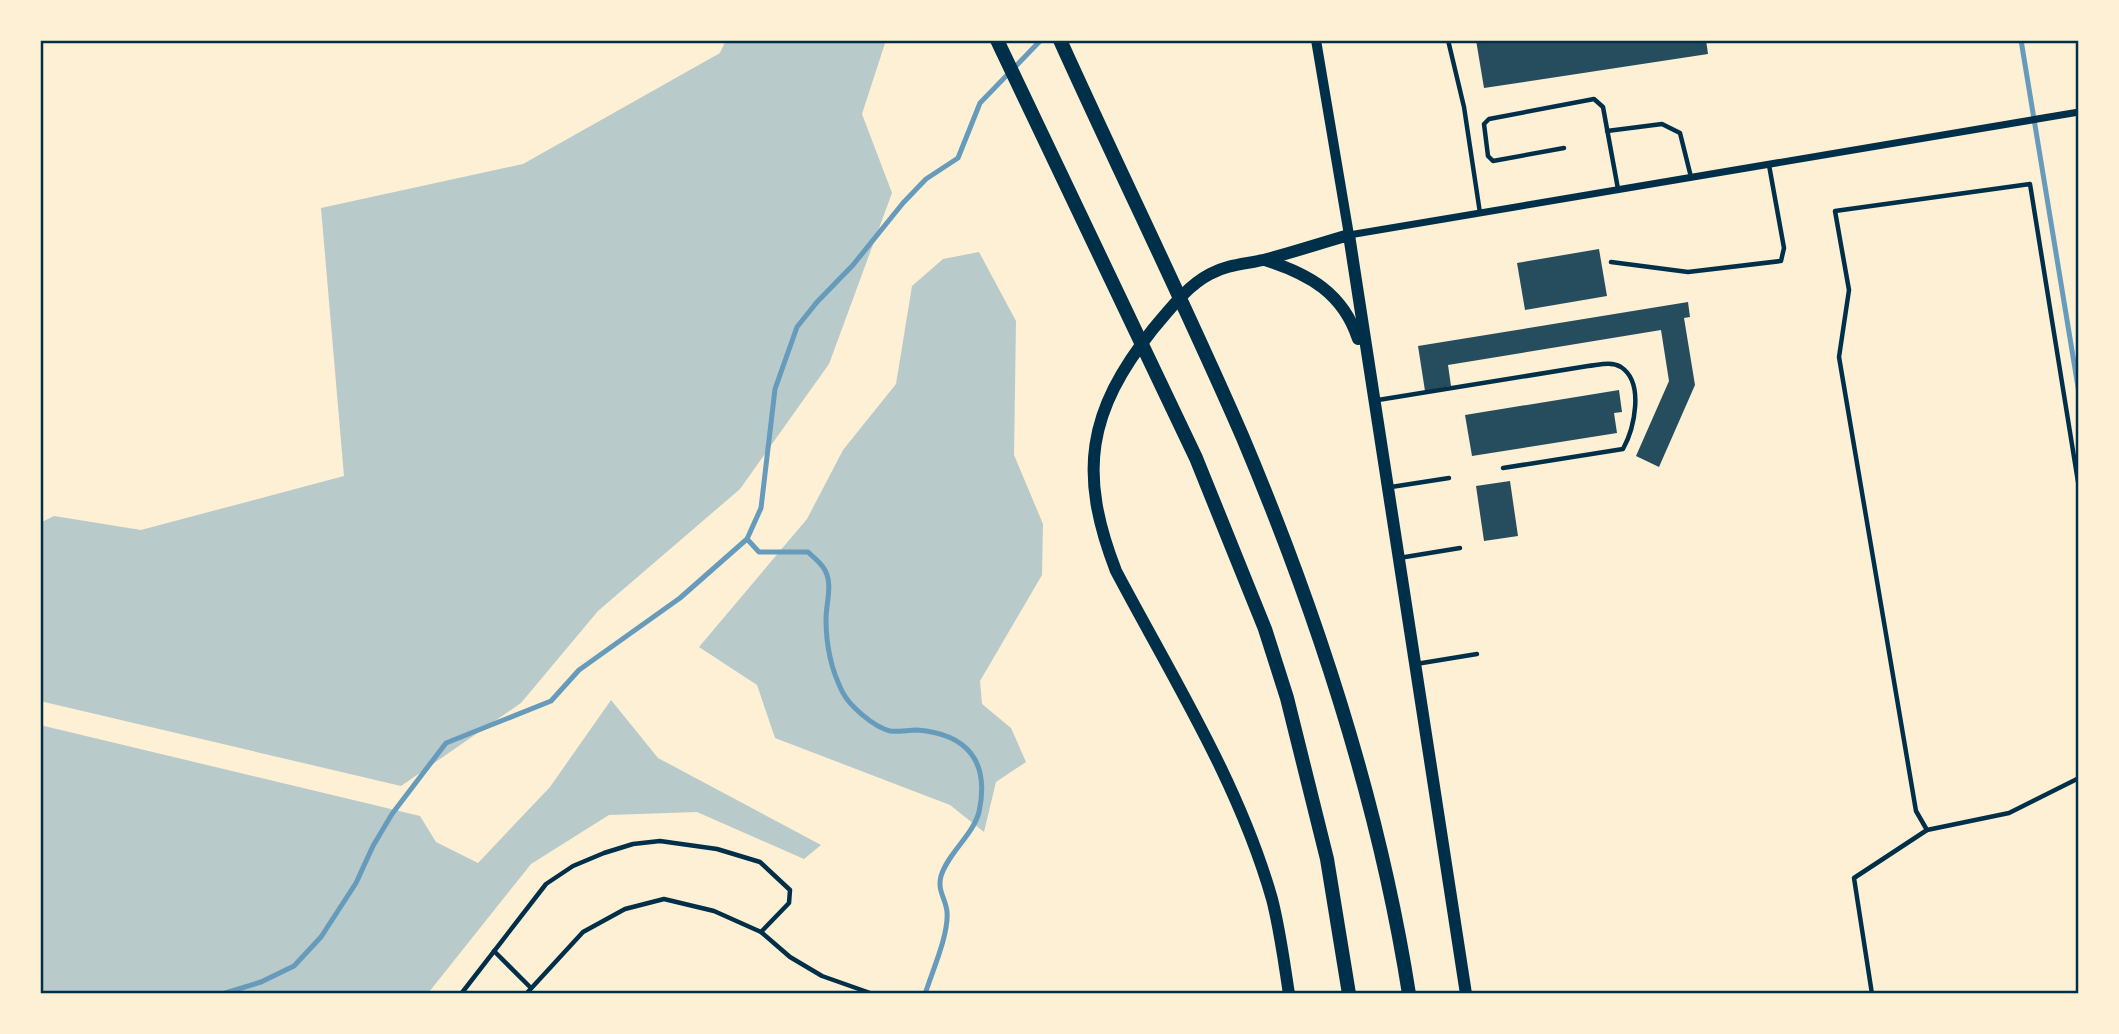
<svg xmlns="http://www.w3.org/2000/svg" width="2119" height="1034" viewBox="0 0 2119 1034" font-family="'Sofia Sans Condensed',sans-serif">
<style>
.green{fill:#b9caca}
.lines{fill:none;stroke-linecap:round;stroke-linejoin:round}
.stream{stroke:#669bbc;stroke-width:5}
.building{fill:#264d5e}
.service{stroke:#003049;stroke-width:4.5}
.minor{stroke:#003049;stroke-width:7}
.tertiary{stroke:#003049;stroke-width:10}
.secondary{stroke:#003049;stroke-width:12}
.motorway{stroke:#003049;stroke-width:14}
.neatline{fill:none;stroke:#003049;stroke-width:2.5}
</style>
<rect width="100%" height="100%" fill="#fdf0d5"/>
<g class="green">
<path d="M726,40H886L862,114L892,193L829,364L740,489L598,611L521,703L401,786L40,701V523L54,516L141,530L344,476L321,208L523,164L720,53Z"/>
<path d="M979,252L1016,321L1014,455L1043,524L1042,575L980,681L982,704L1011,728L1026,762L996,782L984,832L950,805L775,738L757,685L699,647L807,519L843,450L896,384L912,286L943,259Z"/>
<path d="M611,700L658,758L821,845L804,859L697,812L609,815L531,864L429,992L40,994V725L420,816L436,842L478,863L550,787Z"/>
</g>
<g class="lines">
<g class="stream">
<path d="M2021,40L2079,393"/>
<path d="M747,539L759,552H808C813,557 819,561 823,567C834,582 826,602 826,619C826,643 831,669 842,691C849,706 874,727 890,731C899,732 908,730 917,730C967,734 990,761 979,812C973,835 948,853 941,876C937,891 946,899 947,912C949,934 932,972 925,994"/>
<path d="M222,994L261,982L294,966L321,937L356,883L373,846L392,814L446,743L551,701L579,670L680,598L747,539L761,508L775,389L797,327L817,302L853,265L903,203L926,179L958,158L980,103L1041,40"/>
</g>
</g>
<g class="building">
<path d="M1476,40H1706L1708,54L1484,88Z"/>
<path d="M1599,249L1607,296L1525,310L1517,263Z"/>
<path d="M1688,302L1690,317L1684,318L1695,385L1659,467L1636,456L1669,381L1661,330L1448,365L1451,386L1425,391L1418,346Z"/>
<path d="M1619,390L1622,412L1614,413L1617,433L1472,456L1465,415Z"/>
<path d="M1510,481L1518,536L1484,541L1476,486Z"/>
</g>
<g class="lines">
<g class="service">
<path d="M1448,40L1464,107L1480,213"/>
<path d="M1607,131L1662,124L1680,133L1691,177"/>
<path d="M1564,148L1493,161L1488,156L1484,124L1489,119L1594,99L1603,107L1618,189"/>
<path d="M1611,262L1688,272L1781,261L1784,248L1769,165"/>
<path d="M1378,400L1588,366C1599,365 1611,361 1621,367C1645,383 1634,429 1623,449L1503,468"/>
<path d="M1391,487L1449,478"/>
<path d="M2079,488L2030,184L1835,211L1849,290L1839,357L1916,811L1927,830L2009,813L2079,778"/>
<path d="M1399,558L1460,548"/>
<path d="M1416,664L1477,654"/>
<path d="M494,951L530,987"/>
<path d="M461,994L546,884L573,866L604,853L633,844L660,841L717,849L760,862L790,890L789,903L761,932"/>
<path d="M526,994L583,932L625,909L664,899L714,911L761,932L790,957L822,976L873,994"/>
<path d="M1872,994L1854,878L1927,830"/>
</g>
<path class="minor" d="M1349,235L2079,112"/>
<path class="tertiary" d="M1316,40L1349,235"/>
<g class="secondary">
<path d="M1265,260C1309,274 1343,293 1358,339"/>
<path d="M1289,994C1284,962 1280,930 1272,899C1239,783 1172,677 1116,571C1078,473 1087,412 1153,329C1170,309 1187,286 1210,274C1228,264 1248,264 1267,259C1294,252 1321,243 1349,235L1466,994"/>
</g>
<g class="motorway">
<path d="M997,40L1196,458L1265,629L1287,698L1327,859L1349,994"/>
<path d="M1060,40C1120,173 1185,304 1243,438C1318,616 1379,803 1409,994"/>
</g>
</g>
<rect width="2119" height="1034" fill="none" stroke="#fdf0d5" stroke-width="84"/>
<rect x="42" y="42" width="2035" height="950" class="neatline"/>
</svg>
